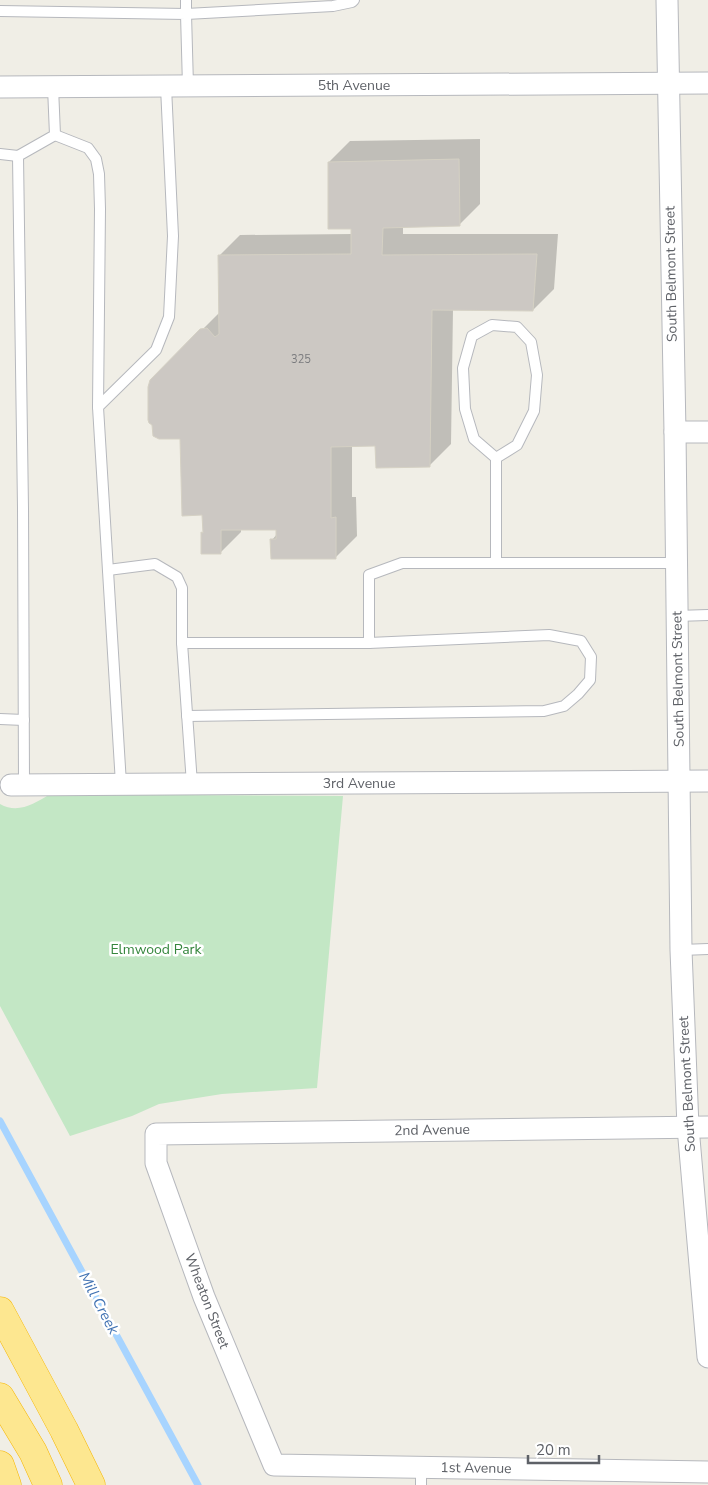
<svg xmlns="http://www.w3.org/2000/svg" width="708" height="1485" viewBox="0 0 708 1485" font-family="'Nunito Sans',sans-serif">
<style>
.green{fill:#c3e7c5}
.shadow{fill:#0003}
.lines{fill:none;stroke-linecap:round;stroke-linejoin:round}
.stream{stroke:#a7d4ff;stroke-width:7}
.building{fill:#ccc8c3;stroke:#d5d1c4}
.service-casing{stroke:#b6b8bd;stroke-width:12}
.minor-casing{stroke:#b6b8bd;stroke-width:23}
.motorway-casing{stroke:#f6b600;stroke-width:29}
.service{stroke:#fff;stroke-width:10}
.minor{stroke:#fff;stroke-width:21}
.motorway{stroke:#fde790;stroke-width:28}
.labels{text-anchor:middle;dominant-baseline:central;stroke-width:5;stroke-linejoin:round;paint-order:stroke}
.number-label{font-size:11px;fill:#7a7b7e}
.street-label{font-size:14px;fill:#5e6167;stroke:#fff}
.park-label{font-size:14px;fill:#35863d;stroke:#fff}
.water-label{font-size:15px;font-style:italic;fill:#4273b3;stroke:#fff}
</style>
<rect width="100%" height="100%" fill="#f0eee6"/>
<path class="green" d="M50,794L343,796L317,1088L222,1094L159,1104L132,1116L70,1136L0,1006V804C18,814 34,804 50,794Z"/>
<path class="shadow" d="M480,139V204L459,225L403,227V234H558L554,289L533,310L453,309L451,444L430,465L376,445H352V497H356L357,536L336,557L272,540L277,534V528L241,529V532L220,553L202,533L204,531V514L181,437L153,424L151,381L220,312L219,256L240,235L352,234V228L329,162L350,141Z"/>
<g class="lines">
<path class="stream" d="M0,1121L198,1485"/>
</g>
<path class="building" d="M459,159L460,226L383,228L382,255L537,254L533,311L432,310L430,467L376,468L375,446L331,447V518L336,517V559H271L270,539H276V530H221V554H201V532L203,533L202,515L182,516L180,439H159L153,436L152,425L149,423L148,420V387L150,380L200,329L207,328L215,337L219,334L218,255L351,254V229H328V162Z"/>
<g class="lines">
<g class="service-casing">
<g id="service">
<path d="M186,0V14L333,6L352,2L354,0"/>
<path d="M0,11L186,14L188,86"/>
<path d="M55,135L88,148L96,159L99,174L100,209L98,407"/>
<path d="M0,154L18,156"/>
<path d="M496,563V458L517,445L534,411L537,375L531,342L517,327L492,325L472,336L463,368L465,409L474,439L496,458"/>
<path d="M108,570L155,564L177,577L182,588V643"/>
<path d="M676,616L708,615"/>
<path d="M187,716L544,711L564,706L578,694L590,680L591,657L581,641L549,635L369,643"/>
<path d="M0,719L24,720"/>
<path d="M121,784L98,407L156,350L169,317L173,236L166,87"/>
<path d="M192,784L182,643H369V575L402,563H676"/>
<path d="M24,785L23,508L18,156L55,135L53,87"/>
<path d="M681,950L708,949"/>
<path d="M421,1467V1485"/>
</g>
</g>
<g class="minor-casing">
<g id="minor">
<path d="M667,0L675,432L681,950L688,1127L708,1357"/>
<path d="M0,87L708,83"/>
<path d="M675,432H708"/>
<path d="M11,785L708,781"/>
<path d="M708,1127L156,1134V1163L204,1297L274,1465L708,1472"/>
</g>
</g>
<g class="motorway-casing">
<g id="motorway">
<path d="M0,1311L64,1430L91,1485"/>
<path d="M0,1397L33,1452L48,1485"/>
<path d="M0,1465L7,1485"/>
</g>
</g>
<use href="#service" class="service"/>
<use href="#minor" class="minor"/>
<use href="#motorway" class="motorway"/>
</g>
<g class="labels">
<g class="number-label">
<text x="301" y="359">325</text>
</g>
<g class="street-label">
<text x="354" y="85">5th Avenue</text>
<text transform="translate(671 274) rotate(-91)">South Belmont Street</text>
<text transform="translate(678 679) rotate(-91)">South Belmont Street</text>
<text x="359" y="783">3rd Avenue</text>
<text transform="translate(687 1084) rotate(-93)">South Belmont Street</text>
<text transform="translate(432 1130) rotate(-1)">2nd Avenue</text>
<text transform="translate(207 1301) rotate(69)">Wheaton Street</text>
<text transform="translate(476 1468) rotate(1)">1st Avenue</text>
</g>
<g class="park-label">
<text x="156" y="949">Elmwood Park</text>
</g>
<g class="water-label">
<text transform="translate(99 1303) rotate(62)">Mill Creek</text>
</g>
</g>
<path d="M528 1455v8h71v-8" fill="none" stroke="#5e6167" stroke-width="2.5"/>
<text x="536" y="1455" font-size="15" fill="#5e6167" stroke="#ffffff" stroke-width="4" paint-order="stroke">20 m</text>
</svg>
